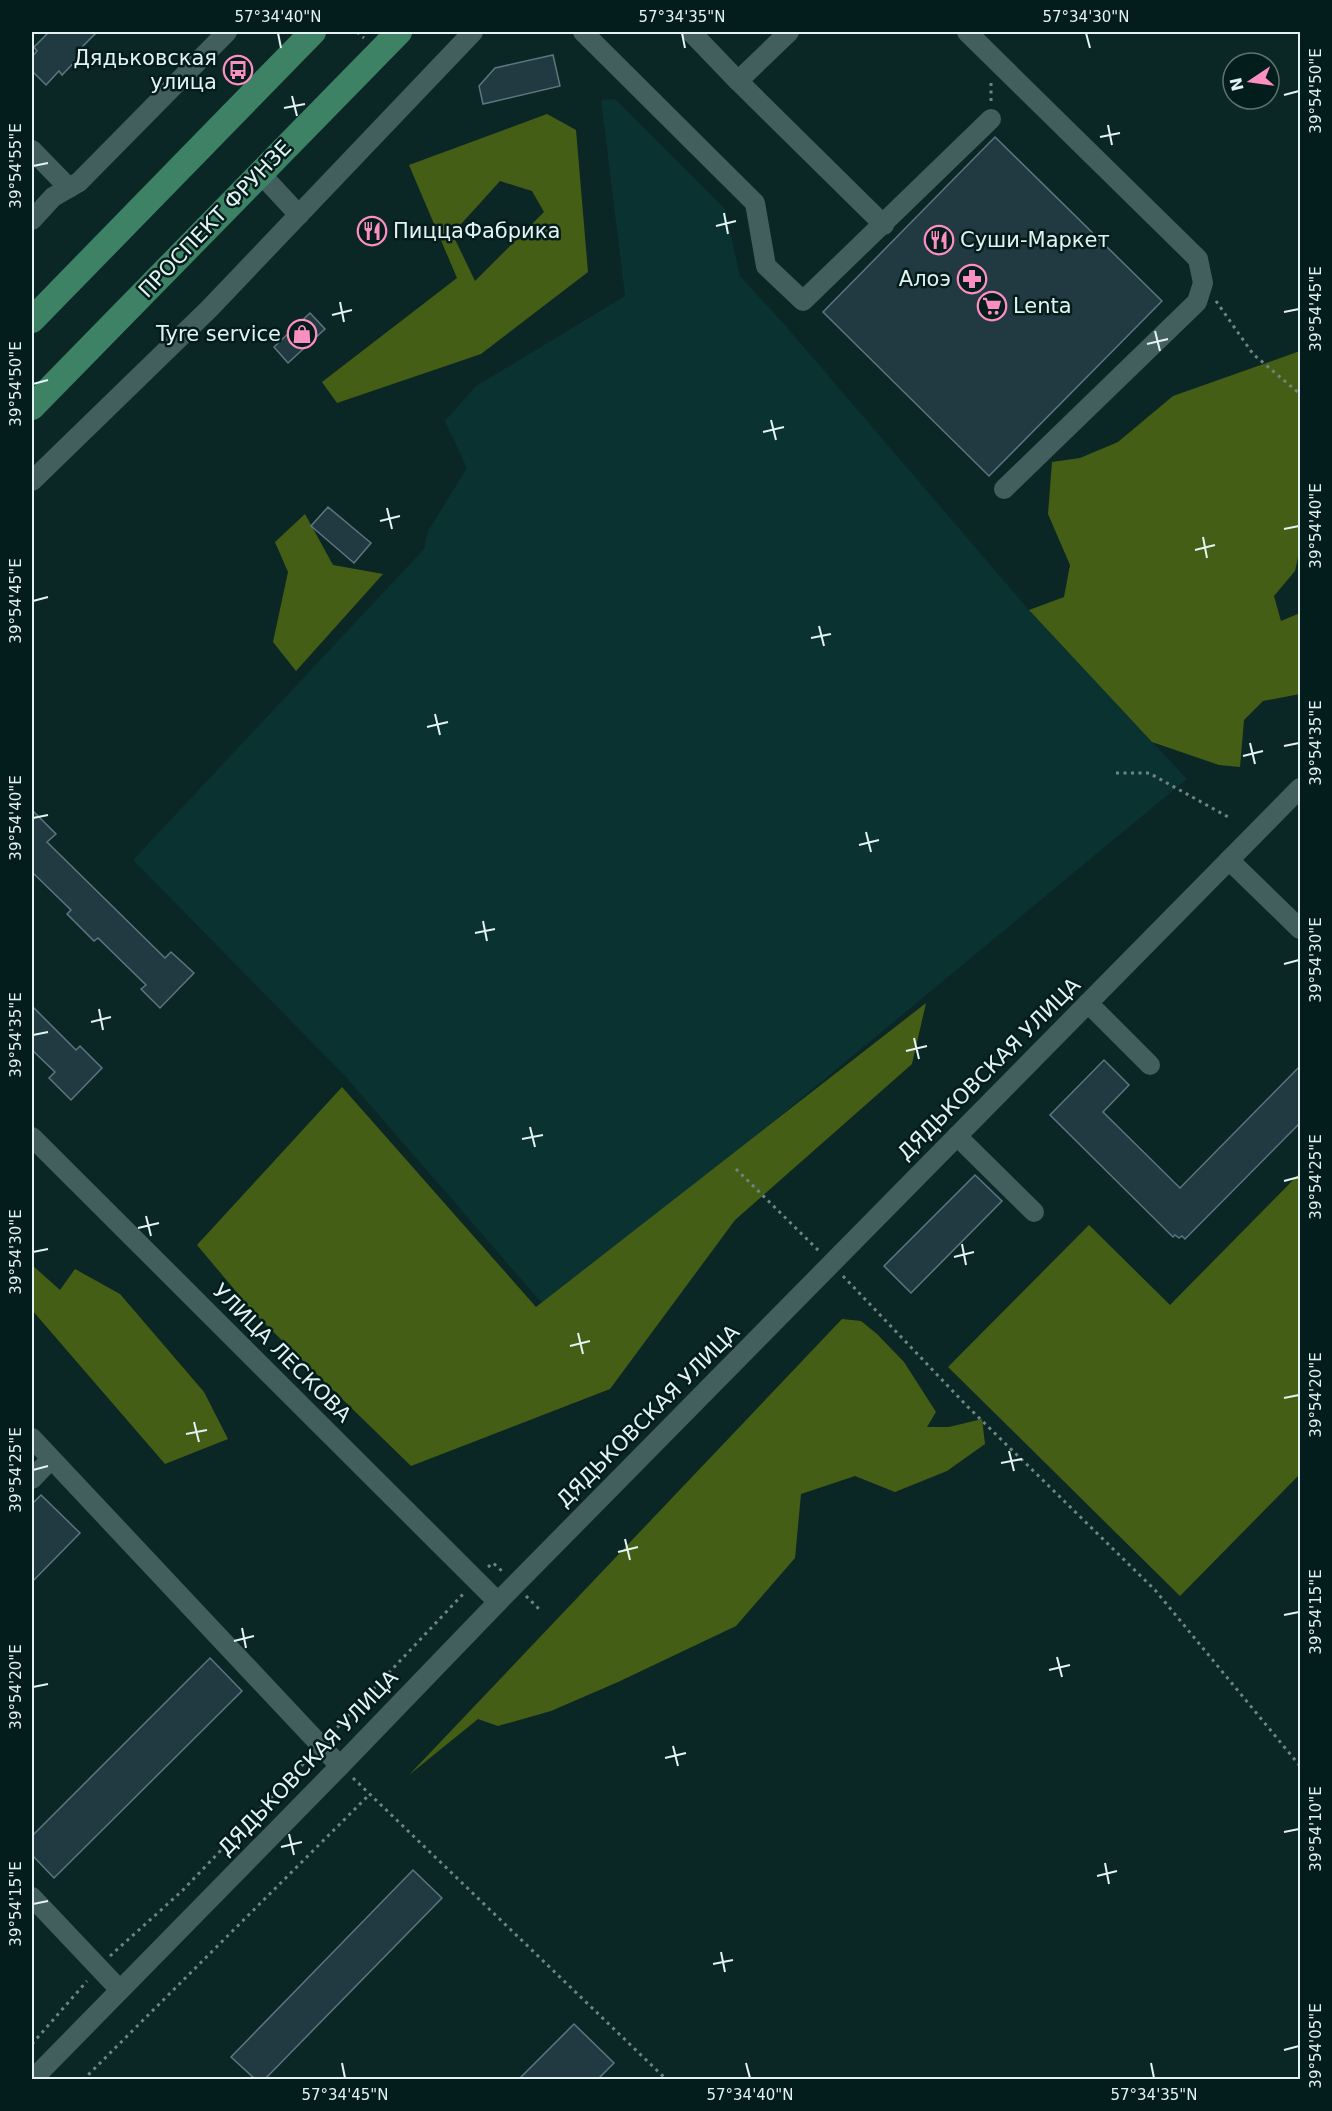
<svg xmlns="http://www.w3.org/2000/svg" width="1332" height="2111" viewBox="0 0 1332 2111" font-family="'DejaVu Sans',sans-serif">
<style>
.built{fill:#093230}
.forest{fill:#455e15;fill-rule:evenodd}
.building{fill:#213941;stroke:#5c757f;stroke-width:1.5}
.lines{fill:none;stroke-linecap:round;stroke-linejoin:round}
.path{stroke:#6f8583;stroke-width:3;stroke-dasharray:3 4.5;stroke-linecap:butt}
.minor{stroke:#435f5d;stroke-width:20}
.major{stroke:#3e8265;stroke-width:26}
.ticks{fill:none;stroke:#e3f3f1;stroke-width:2}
.labels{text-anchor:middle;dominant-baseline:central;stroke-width:5;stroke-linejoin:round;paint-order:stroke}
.poi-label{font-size:21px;fill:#e3f3f1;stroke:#031d1c;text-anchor:end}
.street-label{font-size:21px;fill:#e3f3f1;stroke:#031d1c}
.neatline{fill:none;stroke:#e3f3f1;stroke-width:2}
.ticks-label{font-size:15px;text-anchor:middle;fill:#e3f3f1}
</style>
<rect width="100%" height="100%" fill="#0b2725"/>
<path class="built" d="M615,99L725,209L740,276L785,325L1029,610L1187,779L547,1309L344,1075L133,860L424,549L428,531L467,468L445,421L476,386L625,296L601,100Z"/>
<g class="forest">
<path d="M547,114L576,130L588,272L481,354L337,403L322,382L457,278L409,165ZM500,181L532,191L544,212L475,281L451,231L462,223Z"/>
<path d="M1300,351V548L1295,571L1274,596L1281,621L1300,613V694L1263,701L1244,720L1240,767L1219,765L1152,742L1029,610L1064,597L1070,565L1048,514L1052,462L1080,458L1118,442L1173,396Z"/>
<path d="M305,514L333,565L383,574L296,671L273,642L288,572L275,542Z"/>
<path d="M926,1003L912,1064L735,1220L610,1389L411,1466L255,1314L197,1245L342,1087L536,1307Z"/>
<path d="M1300,1173V1474L1180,1596L948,1367L1089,1225L1170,1305Z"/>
<path d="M32,1265L60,1290L75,1269L120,1294L204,1392L228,1439L165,1464L32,1310Z"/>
<path d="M842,1319L861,1321L877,1334L904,1362L936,1412L927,1427H949L982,1419L985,1444L947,1471L895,1492L855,1476L801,1494L795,1558L736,1626L618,1682L551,1711L498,1726L478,1719L409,1775Z"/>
</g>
<g class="building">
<path d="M49,32H97L78,51L82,54L62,75L59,71L46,85L32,71V57L37,51L34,47Z"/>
<path d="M553,55L560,86L483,104L479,86L495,68Z"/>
<path d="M995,137L1162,301L989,476L823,312Z"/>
<path d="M310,313L325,329L288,363L274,347Z"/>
<path d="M328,507L371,543L354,563L311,526Z"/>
<path d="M32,810L56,834L47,842L165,958L171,952L194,973L160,1008L141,989L146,985L98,938L94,941L67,914L71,910L32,872Z"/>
<path d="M32,1006L76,1050L80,1046L102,1068L71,1100L49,1078L55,1072L32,1050Z"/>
<path d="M1104,1060L1129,1085L1103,1112L1180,1188L1300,1066V1123L1185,1239L1182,1236L1179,1238L1175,1235L1173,1237L1050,1115Z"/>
<path d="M975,1175L1002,1201L911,1293L884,1266Z"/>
<path d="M41,1495L80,1533L32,1582V1504Z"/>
<path d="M210,1658L242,1691L54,1878L32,1855V1836Z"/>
<path d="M413,1870L442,1898L265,2079H255L231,2057Z"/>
<path d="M574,2024L614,2063L598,2079H519Z"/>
</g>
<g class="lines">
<g class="path">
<path d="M357,32L364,38"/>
<path d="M991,101V80"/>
<path d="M1216,301L1253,354L1300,394"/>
<path d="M1116,773H1149L1230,818"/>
<path d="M736,1169L820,1252"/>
<path d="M843,1276L967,1406L1155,1590L1300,1766"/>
<path d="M488,1567L493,1563L503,1572"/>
<path d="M526,1596L540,1610"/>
<path d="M332,1733L465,1592"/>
<path d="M353,1778L667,2080"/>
<path d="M110,1956L182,1891L309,1758"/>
<path d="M32,2044L87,1981"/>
<path d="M83,2080L370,1794"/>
</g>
<g class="minor">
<path d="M583,32L755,203L766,266L803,301L991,119"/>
<path d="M691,32L738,81L884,225"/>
<path d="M967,32L1198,259L1203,283L1197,302L1004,489"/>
<path d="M738,81L789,32"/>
<path d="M32,150L69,188"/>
<path d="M260,173L299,215"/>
<path d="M32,220L53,197L79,182L227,32"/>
<path d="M32,481L209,309L473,32"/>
<path d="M1229,860L1300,929"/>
<path d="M1088,1003L1150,1065"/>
<path d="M957,1136L1034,1212"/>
<path d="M32,1137L498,1602"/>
<path d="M32,1438L340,1766"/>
<path d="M32,1479L51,1459"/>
<path d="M32,1897L120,1990"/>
<path d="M32,2080L340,1766L498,1602L1300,788"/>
</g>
<g class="major">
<path d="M32,320L313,32"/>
<path d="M32,407L399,32"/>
</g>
</g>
<path class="ticks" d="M278,33L281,48M682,33L685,48M1086,33L1090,48M1284,95L1299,91M292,96L297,116M284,108L305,104M1108,125L1112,145M1100,137L1120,133M33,166L48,163M724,213L728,234M716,226L736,221M340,302L344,322M1284,312L1299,309M332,315L352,310M1155,331L1160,351M1147,344L1168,339M33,384L48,380M771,420L776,440M763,432L784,427M387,508L392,529M380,521L400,516M1284,529L1299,526M1203,537L1207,558M1195,550L1215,545M33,601L48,597M819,626L824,646M811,638L831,634M435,714L440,735M427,727L448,722M1250,743L1255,764M1284,746L1299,743M1243,756L1263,751M33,818L48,815M866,832L871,852M859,845L879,840M483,921L487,941M475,933L495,929M1284,964L1299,960M99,1009L103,1030M91,1022L111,1017M33,1035L48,1032M914,1038L919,1059M906,1051L927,1046M530,1127L535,1147M522,1139L543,1135M1284,1181L1299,1177M146,1216L151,1236M138,1228L159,1223M962,1244L966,1265M33,1252L48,1249M954,1257L974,1252M578,1333L583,1354M570,1346L590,1341M1284,1398L1299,1395M194,1422L199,1442M186,1434L207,1430M1009,1451L1014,1471M1001,1463L1022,1459M33,1470L48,1466M625,1539L630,1560M618,1552L638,1547M1284,1615L1299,1612M242,1628L246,1648M234,1641L254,1636M1057,1657L1062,1677M1049,1670L1070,1665M33,1687L48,1684M673,1746L678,1766M665,1758L686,1753M1284,1832L1299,1829M289,1834L294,1855M281,1847L302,1842M1105,1863L1109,1884M1097,1876L1117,1871M33,1904L48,1901M721,1952L725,1972M713,1964L733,1960M1284,2050L1299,2046M342,2063L345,2078M746,2063L750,2078M1151,2063L1154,2078"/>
<defs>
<g id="bus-ring" transform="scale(1.5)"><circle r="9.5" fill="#031d1c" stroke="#fc8fc1" stroke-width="1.5"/><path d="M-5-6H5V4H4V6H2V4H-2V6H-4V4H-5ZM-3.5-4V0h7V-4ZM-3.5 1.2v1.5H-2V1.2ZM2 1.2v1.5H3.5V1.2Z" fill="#fc8fc1"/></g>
<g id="restaurant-ring" transform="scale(1.5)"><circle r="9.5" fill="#031d1c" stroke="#fc8fc1" stroke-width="1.5"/><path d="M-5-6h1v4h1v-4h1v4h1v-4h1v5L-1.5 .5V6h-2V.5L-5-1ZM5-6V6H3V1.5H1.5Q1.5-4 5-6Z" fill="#fc8fc1"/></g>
<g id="pharmacy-ring" transform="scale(1.5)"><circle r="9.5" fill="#031d1c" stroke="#fc8fc1" stroke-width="1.5"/><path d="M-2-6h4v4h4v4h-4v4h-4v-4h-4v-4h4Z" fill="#fc8fc1"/></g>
<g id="supermarket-ring" transform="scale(1.5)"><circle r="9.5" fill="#031d1c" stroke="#fc8fc1" stroke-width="1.5"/><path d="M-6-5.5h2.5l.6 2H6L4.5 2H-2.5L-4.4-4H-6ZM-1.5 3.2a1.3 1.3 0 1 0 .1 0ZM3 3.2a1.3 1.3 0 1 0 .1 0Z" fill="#fc8fc1"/></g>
<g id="shop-ring" transform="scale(1.5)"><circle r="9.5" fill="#031d1c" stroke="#fc8fc1" stroke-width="1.5"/><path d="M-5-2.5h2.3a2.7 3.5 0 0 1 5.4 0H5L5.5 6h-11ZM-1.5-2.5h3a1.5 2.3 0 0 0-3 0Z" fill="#fc8fc1"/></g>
</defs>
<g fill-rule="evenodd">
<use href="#bus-ring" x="238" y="70"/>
<use href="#restaurant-ring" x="372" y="231"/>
<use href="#restaurant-ring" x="939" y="240"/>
<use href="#pharmacy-ring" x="972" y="279"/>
<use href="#supermarket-ring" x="992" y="306"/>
<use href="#shop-ring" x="302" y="334"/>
</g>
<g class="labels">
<g class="poi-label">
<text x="217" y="58">Дядьковская<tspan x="217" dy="24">улица</tspan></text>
<text x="393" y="231" text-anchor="start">ПиццаФабрика</text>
<text x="960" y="240" text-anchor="start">Суши-Маркет</text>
<text x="951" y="279">Алоэ</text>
<text x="1013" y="306" text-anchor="start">Lenta</text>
<text x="281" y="334">Tyre service</text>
</g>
<g class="street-label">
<text transform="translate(215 219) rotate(-46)">ПРОСПЕКТ ФРУНЗЕ</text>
<text transform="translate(989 1069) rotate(-45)">ДЯДЬКОВСКАЯ УЛИЦА</text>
<text transform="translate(282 1353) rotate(45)">УЛИЦА ЛЕСКОВА</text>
<text transform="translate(648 1416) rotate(-45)">ДЯДЬКОВСКАЯ УЛИЦА</text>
<text transform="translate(308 1763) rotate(-46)">ДЯДЬКОВСКАЯ УЛИЦА</text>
</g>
</g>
<rect width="1332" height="2111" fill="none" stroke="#031d1c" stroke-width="66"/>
<g transform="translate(1251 81) rotate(257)"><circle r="28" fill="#031d1c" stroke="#5d7371" stroke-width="1.5"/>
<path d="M0-4.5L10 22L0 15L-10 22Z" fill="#fc8fc1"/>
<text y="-9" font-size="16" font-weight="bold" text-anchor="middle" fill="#e3f3f1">N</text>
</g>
<rect x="33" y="33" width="1266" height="2045" class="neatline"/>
<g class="ticks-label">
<text x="278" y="22">57°34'40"N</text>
<text x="682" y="22">57°34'35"N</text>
<text x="1086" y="22">57°34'30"N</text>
<text transform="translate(1316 91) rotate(-90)" y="5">39°54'50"E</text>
<text transform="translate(16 166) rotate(-90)" y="5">39°54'55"E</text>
<text transform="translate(1316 309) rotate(-90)" y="5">39°54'45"E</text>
<text transform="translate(16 384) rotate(-90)" y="5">39°54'50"E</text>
<text transform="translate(1316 526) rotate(-90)" y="5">39°54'40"E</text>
<text transform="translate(16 601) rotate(-90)" y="5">39°54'45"E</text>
<text transform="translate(1316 743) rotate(-90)" y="5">39°54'35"E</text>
<text transform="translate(16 818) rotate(-90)" y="5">39°54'40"E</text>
<text transform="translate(1316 960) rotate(-90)" y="5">39°54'30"E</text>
<text transform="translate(16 1035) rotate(-90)" y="5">39°54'35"E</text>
<text transform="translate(1316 1177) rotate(-90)" y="5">39°54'25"E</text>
<text transform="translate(16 1252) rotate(-90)" y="5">39°54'30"E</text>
<text transform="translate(1316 1395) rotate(-90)" y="5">39°54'20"E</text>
<text transform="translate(16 1470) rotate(-90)" y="5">39°54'25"E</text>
<text transform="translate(1316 1612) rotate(-90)" y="5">39°54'15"E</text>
<text transform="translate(16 1687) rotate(-90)" y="5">39°54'20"E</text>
<text transform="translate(1316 1829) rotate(-90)" y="5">39°54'10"E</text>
<text transform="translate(16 1904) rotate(-90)" y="5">39°54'15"E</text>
<text transform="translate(1316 2046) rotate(-90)" y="5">39°54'05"E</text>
<text x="345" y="2100">57°34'45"N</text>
<text x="750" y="2100">57°34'40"N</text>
<text x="1154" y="2100">57°34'35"N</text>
</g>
</svg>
